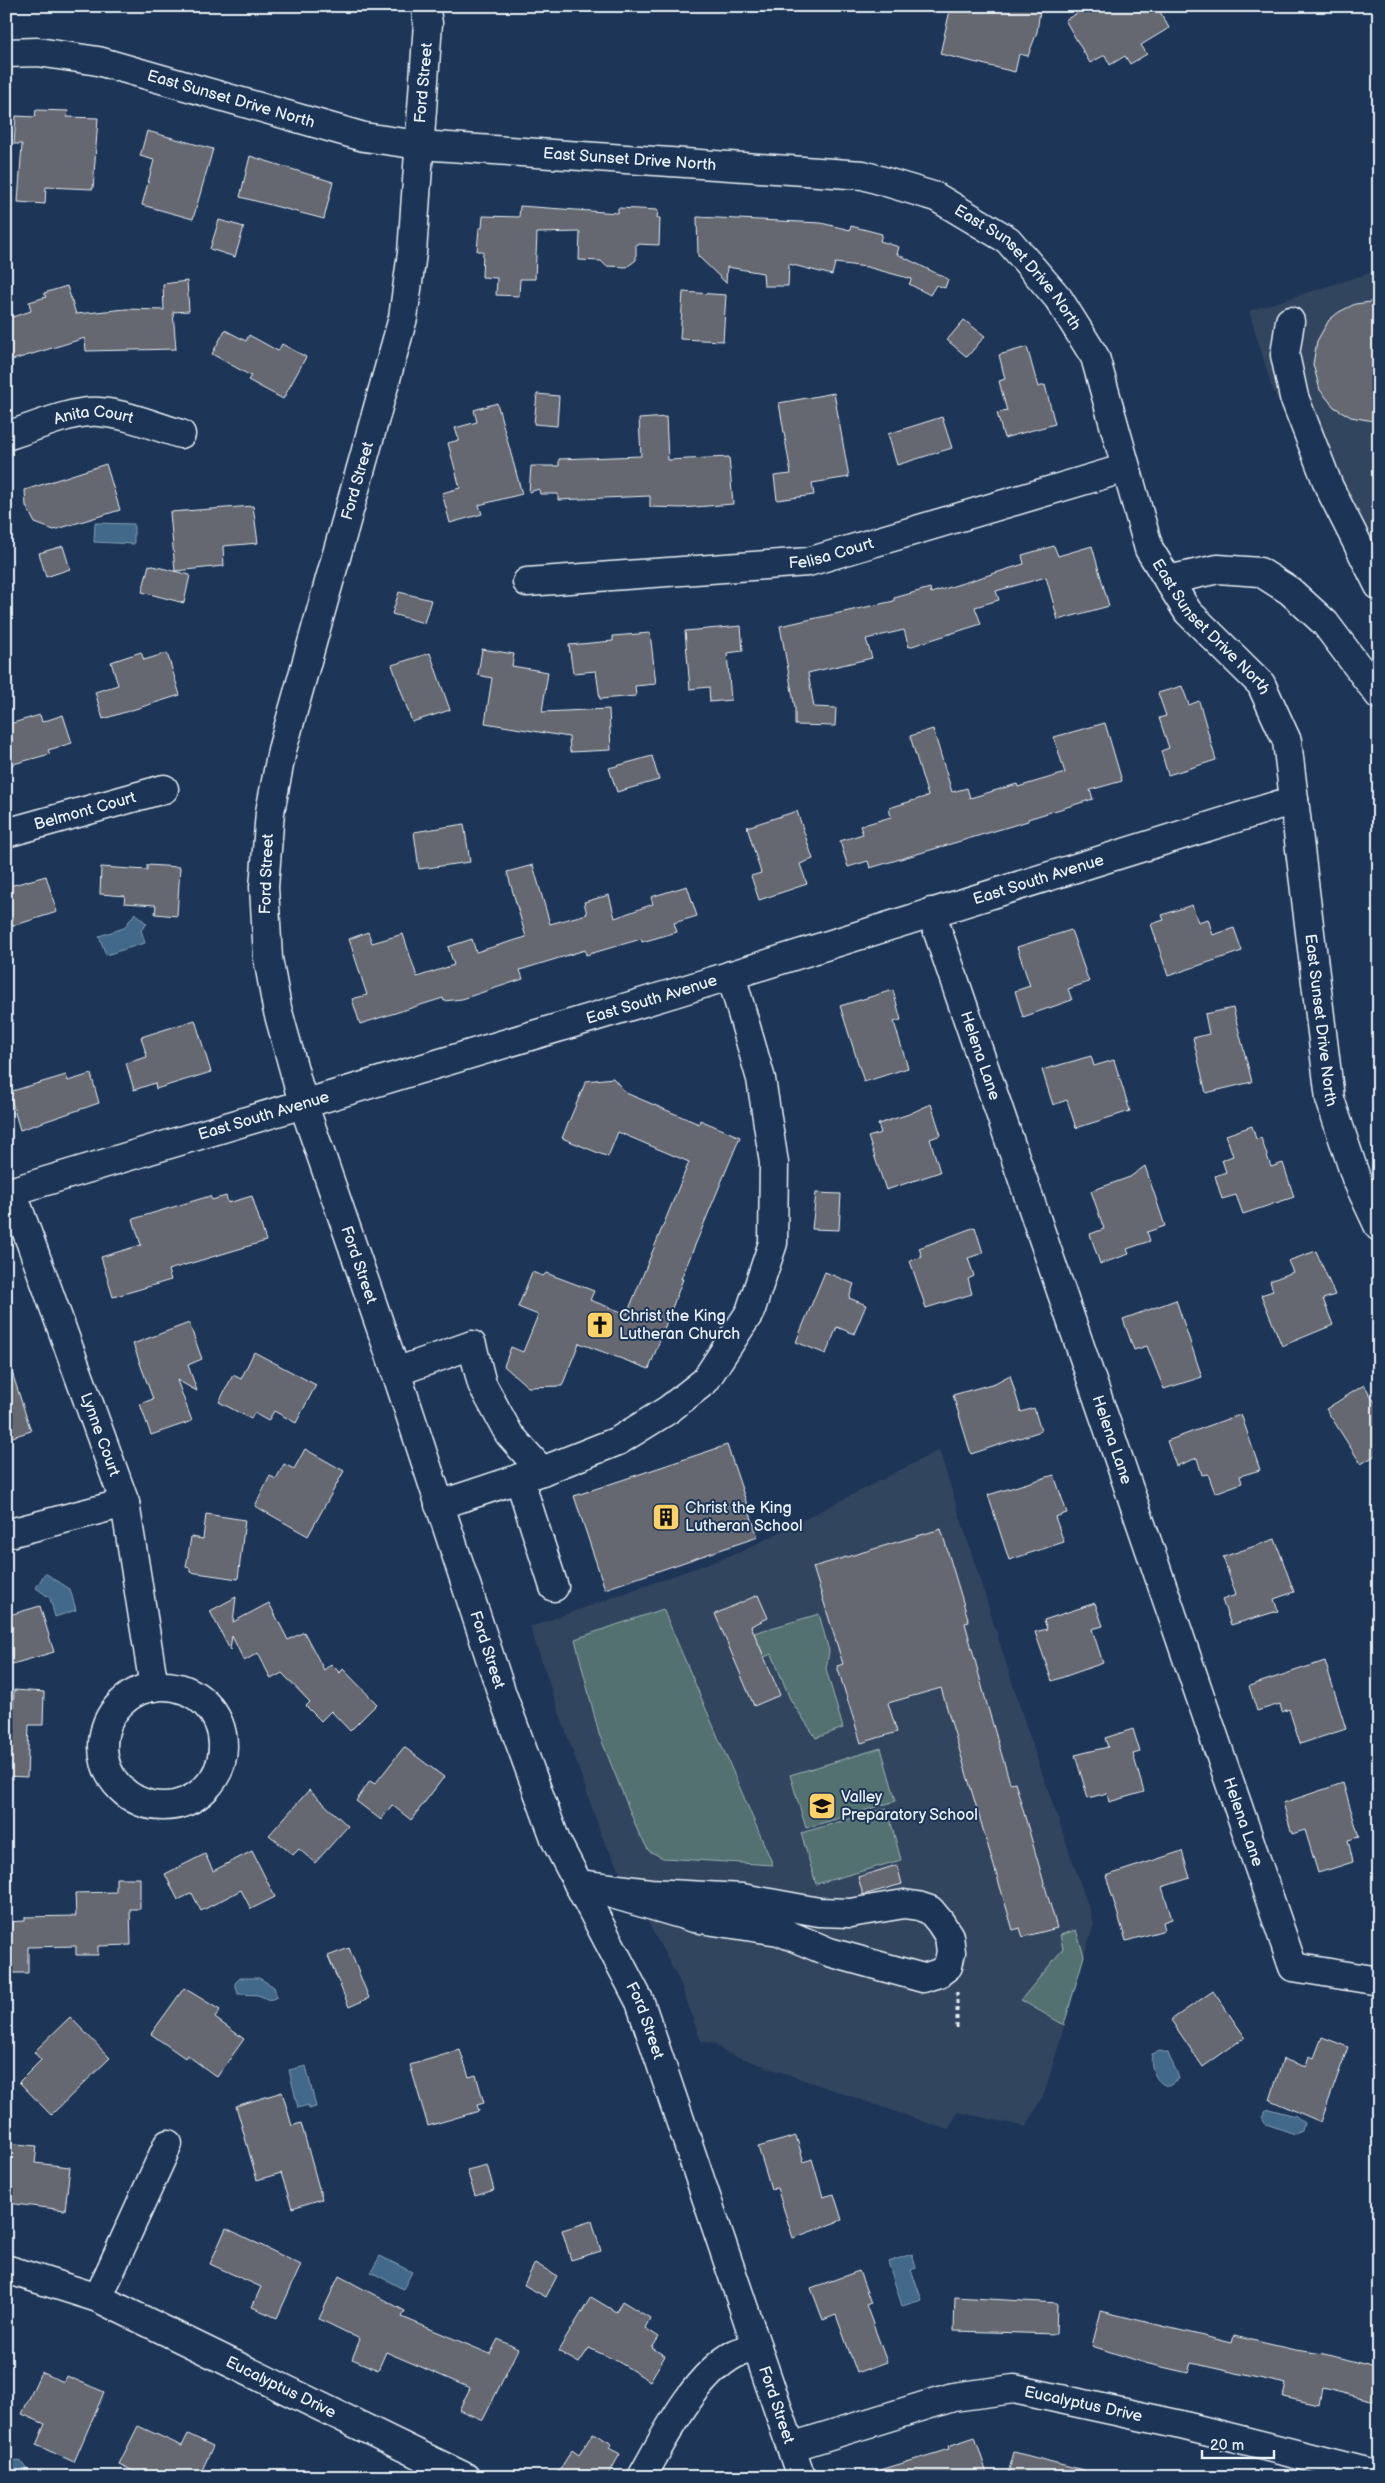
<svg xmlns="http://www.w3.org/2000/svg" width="1385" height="2483" viewBox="0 0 1385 2483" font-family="'Balsamiq Sans',sans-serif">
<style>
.built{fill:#33445e}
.green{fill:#527170;stroke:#9db1b4}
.water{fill:#426989;stroke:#849fb5}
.building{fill:#65676f;stroke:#e8f1f8}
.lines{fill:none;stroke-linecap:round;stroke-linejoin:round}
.minor-casing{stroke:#e8f1f8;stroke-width:31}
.path{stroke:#e8f1f8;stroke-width:3;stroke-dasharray:4 4;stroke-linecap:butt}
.minor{stroke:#1d3557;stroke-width:28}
.labels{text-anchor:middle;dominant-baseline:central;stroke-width:4;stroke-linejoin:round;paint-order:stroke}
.street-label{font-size:16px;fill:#e8f1f8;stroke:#1d3557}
.poi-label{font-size:16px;fill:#e8f1f8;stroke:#1d3557;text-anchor:start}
</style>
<rect width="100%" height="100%" fill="#1d3557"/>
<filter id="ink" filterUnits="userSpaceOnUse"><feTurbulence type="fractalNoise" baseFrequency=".02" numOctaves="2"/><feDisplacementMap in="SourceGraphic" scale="10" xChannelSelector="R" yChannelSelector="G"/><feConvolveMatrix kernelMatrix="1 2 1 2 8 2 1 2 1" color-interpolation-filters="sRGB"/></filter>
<g filter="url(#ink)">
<g class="built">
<path d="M1379,270V613L1272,388L1249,311Z"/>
<path d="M939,1450L1027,1729L1094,1923L1045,2092L1026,2127L958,2112L948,2130L724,2052L716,2044L701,2041L680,1982L602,1837L530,1627L743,1551Z"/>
</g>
<g class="green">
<path d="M663,1609L773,1865L663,1858L649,1851L639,1834L599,1734L575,1639Z"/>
<path d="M819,1614L829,1651L826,1669L843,1728L816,1738L790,1699L772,1654L764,1657L754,1633Z"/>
<path d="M881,1748L896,1801L806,1828L790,1775Z"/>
<path d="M887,1808L901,1860L816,1884L801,1833Z"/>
<path d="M1076,1930L1084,1956L1064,2025L1021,2000L1063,1949L1060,1935Z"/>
</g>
<g class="water">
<path d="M95,523L134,524V544L94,542Z"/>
<path d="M135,913L147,924L141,930L145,943L106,955L99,936L124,928Z"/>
<path d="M45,1573L70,1589L76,1610L55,1617L50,1598L36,1588Z"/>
<path d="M240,1978H259L274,1987L277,1997L270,2000L258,1995L238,1994L235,1983Z"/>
<path d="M1160,2051L1168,2053C1171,2063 1177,2069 1179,2079L1169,2086C1156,2085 1149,2066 1152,2054Z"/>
<path d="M306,2066L316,2107L309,2109L308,2105L298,2108L289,2070Z"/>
<path d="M1269,2109L1296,2116L1304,2123L1302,2131L1295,2134L1266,2124L1262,2117L1265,2111Z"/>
<path d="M912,2254L916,2268L911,2270L922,2300L902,2306L888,2262Z"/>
<path d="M380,2256L412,2272L403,2289L371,2272Z"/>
<path d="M16,2460L21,2462L33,2477H6V2466Z"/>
</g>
<g class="building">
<path d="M951,6H1027L1040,10L1037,32L1028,56L1019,54L1015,72L940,54Z"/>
<path d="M1101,6H1157L1169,28L1141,45L1147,54L1130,64L1125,56L1110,65L1105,55L1090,63L1065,20L1085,9L1088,14Z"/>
<path d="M36,110L68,111L67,117L98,118L93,189L46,187L45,204L18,202L22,144H14L16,116L35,117Z"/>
<path d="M147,131L213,149L193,219L142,205L154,160L140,156Z"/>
<path d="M250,156L333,182L324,219L240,197Z"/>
<path d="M520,206L618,213V208L658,210L657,218H660L659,245L636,244V260L627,267L606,266L601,261L579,260L580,232L537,233L535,279H520L519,296L496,295L497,278L482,277L483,251H477L479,228H482L483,216L519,217Z"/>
<path d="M697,217L821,223L850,230L851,226L882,234L880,241L899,247L897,254L948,279L945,288L936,285L930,295L909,284L912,279L867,267L835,263L832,275L789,264L788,286H764L763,273L727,267L726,283L698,256Z"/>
<path d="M219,220L244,227L235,257L210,249Z"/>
<path d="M187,281L189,311L173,312L176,349L86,351L85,338L6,362V319L31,311L29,302L46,297L44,293L67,286L76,314L126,309L164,310L163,284Z"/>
<path d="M683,292L726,295L723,341L680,339Z"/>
<path d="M1379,301V422L1351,417L1334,407L1320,390L1313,364L1317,341L1329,320L1339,312L1355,304Z"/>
<path d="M964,320L985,336L967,357L947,340Z"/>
<path d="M225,330L246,341L249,335L278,351L282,344L306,357L283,399L248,380L251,376L212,354Z"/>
<path d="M1027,347L1038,387L1045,385L1055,424L1004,438L997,413L1007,411L999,381L1005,379L999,355Z"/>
<path d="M834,393L849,477L812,483L814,495L777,500L774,476L791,474L779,403Z"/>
<path d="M537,394L559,396L557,426L534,424Z"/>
<path d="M497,403L522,494L479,505L482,514L450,523L442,493L460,488L448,443L459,440L455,428L477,422L474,410Z"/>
<path d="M666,417L668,460L729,457L733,504L682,508L650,507V496L558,500V494H540L539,489L529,492L531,466H559V459L641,456L639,419Z"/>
<path d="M942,417L952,448L897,465L888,434Z"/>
<path d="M106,464L120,510L54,530L35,523L26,506L25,490Z"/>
<path d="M253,506L258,543L223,546L224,566L175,571L170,512Z"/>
<path d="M63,546L70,569L46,577L39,553Z"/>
<path d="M1054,546L1058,556L1092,546L1109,606L1058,620L1046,577L996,591L999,600L975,607L981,624L909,647L904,630L866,639L872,658L808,673L814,707L836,708L835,726L795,725V708L780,626L894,601V598L930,588L931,593L1024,564L1022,555Z"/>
<path d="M149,565L190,575L184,603L142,592Z"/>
<path d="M399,592L431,600L424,623L392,614Z"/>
<path d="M741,626L743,651L727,653L731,700L710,702L709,687L690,689L685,631Z"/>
<path d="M650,633L656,684L635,686L636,696L600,699L596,671L573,673L569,645L613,641V636Z"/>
<path d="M482,649L514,654L512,666L548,672L542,712L609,709L611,750L570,752L569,737L485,723L492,678L478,675Z"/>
<path d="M141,652L144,660L167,653L180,695L103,719L95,692L118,685L111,662Z"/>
<path d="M430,653L450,710L412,722L392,665Z"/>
<path d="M1182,686L1189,705L1199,701L1216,760L1168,775L1161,751L1169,748L1159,718L1166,716L1158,693Z"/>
<path d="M40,715L42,722L63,715L72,743L48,750L50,754L6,766V725Z"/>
<path d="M1105,723L1122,781L1090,790L1093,799L1028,819V821L870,868L868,861L848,867L840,841L863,834L860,826L891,817L889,808L928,796L910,736L933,729L952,792L967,788L970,798L1017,784L1018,787L1065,773L1054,737Z"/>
<path d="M652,756L659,780L617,792L609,768Z"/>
<path d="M797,811L813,859L800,864L807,884L759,900L751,876L761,873L747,827Z"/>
<path d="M464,824L470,862L419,869L414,832Z"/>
<path d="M147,865L180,867L177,916L155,914L156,905L124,903L125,896L100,894L101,867L147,870Z"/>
<path d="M533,865L550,924L587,914L584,902L609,895L615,918L653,904L651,897L687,886L697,916L674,923L677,932L642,942L641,939L586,955L585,950L520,970L523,979L462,999L444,1001L443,998L360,1024L352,999L367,995L349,939L368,932L372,943L403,934L417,977L454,965L448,947L472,939L476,952L526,937L507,872Z"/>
<path d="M46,876L57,912L6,928V887Z"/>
<path d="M1192,905L1198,922L1208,919L1213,935L1234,928L1242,951L1168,976L1151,924L1164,920L1162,915Z"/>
<path d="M1071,930L1089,982L1068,989L1072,1000L1023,1017L1015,991L1030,986L1017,947Z"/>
<path d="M893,990L901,1020L894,1022L908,1068L864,1082L840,1006Z"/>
<path d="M1233,1008L1252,1082L1206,1093L1193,1038L1209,1034L1205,1014Z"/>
<path d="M195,1020L211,1072L156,1089L155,1083L134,1090L126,1063L147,1057L141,1037Z"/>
<path d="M1091,1056L1094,1066L1114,1060L1130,1111L1076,1128L1067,1100L1053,1105L1042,1070Z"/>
<path d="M91,1074L99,1103L20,1130L9,1092L66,1075L68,1081Z"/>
<path d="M613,1078L626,1093L699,1124L700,1120L740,1137L681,1279H683L649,1369L579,1343L562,1386L528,1387L504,1366L511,1347L523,1352L538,1315L518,1307L532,1272L543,1276L546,1273L594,1291L590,1300L627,1314L689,1162L618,1132L608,1157L562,1138L586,1081Z"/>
<path d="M931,1104L941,1135L930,1139L940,1172L886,1190L868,1137L881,1133L878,1124L909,1114Z"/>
<path d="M1252,1126L1256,1139L1261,1138L1271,1167L1283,1163L1294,1197L1243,1214L1236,1195L1222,1199L1215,1176L1226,1172L1222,1160L1233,1156L1226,1135Z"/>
<path d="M1145,1166L1165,1226L1147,1232L1150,1241L1127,1249L1129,1254L1100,1264L1090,1234L1104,1229L1091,1191L1130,1177Z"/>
<path d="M816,1193L841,1194L839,1230L812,1229Z"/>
<path d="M210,1196L212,1200L226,1196L228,1203L252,1196L266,1241L168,1270L171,1280L113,1297L101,1257L141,1245L133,1219Z"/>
<path d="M975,1227L983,1253L968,1258L974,1276L968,1279L972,1294L926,1308L910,1261L922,1257L919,1248Z"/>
<path d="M1316,1251L1335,1295L1323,1299L1333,1325L1282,1346L1261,1295L1273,1291L1270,1281L1293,1272L1288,1261Z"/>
<path d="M825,1272L854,1284L849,1298L866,1305L854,1334L837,1327L826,1354L796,1342Z"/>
<path d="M1176,1300L1202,1377L1164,1389L1147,1346L1134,1350L1123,1319Z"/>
<path d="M189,1323L202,1359L188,1365L197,1391L177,1380L192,1421L151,1435L140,1404L153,1399L133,1344Z"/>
<path d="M254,1352L316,1385L296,1423L274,1411L268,1421L254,1413L251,1419L219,1402L233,1375L241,1379Z"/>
<path d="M10,1366L31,1431L6,1439V1367Z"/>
<path d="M1010,1375L1021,1412L1034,1408L1041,1431L971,1454L953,1395L995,1383Z"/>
<path d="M1364,1385L1379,1408V1453L1361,1464L1326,1409Z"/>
<path d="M1241,1414L1260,1470L1240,1476L1242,1483L1215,1493L1208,1474L1202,1475L1197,1458L1176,1466L1167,1441Z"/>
<path d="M727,1445L758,1537L605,1589L574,1496Z"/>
<path d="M305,1449L344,1471L308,1536L255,1506L270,1476L276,1479L284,1464L294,1469Z"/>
<path d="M1054,1475L1067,1513L1055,1517L1064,1542L1009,1560L988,1495Z"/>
<path d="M206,1514L245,1520L238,1579L190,1572V1568L186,1567L191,1537L203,1539Z"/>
<path d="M941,1529L969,1622L965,1623L986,1701L1010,1783L1015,1782L1057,1928L1023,1937L1020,1928L1013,1930L941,1688L888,1703L897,1732L861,1743L837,1666L843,1664L813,1567Z"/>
<path d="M1275,1539L1294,1592L1274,1599L1278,1611L1231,1625L1222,1600L1236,1595L1223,1557Z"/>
<path d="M758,1595L768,1618L751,1626L780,1695L754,1706L715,1614Z"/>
<path d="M236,1597L233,1622L269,1603L288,1640L304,1632L324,1670L331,1664L340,1673L343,1669L377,1704L350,1731L331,1711L321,1721L306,1706L310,1702L282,1673L271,1679L258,1653L244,1661L232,1636L230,1650L210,1611Z"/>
<path d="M1095,1603L1103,1626L1092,1629L1103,1663L1052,1681L1035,1632L1047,1629L1044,1620Z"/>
<path d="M40,1606L54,1652L9,1665L6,1655V1616Z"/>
<path d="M1325,1661L1346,1729L1300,1744L1289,1709L1282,1712L1280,1704L1257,1711L1249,1686Z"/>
<path d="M14,1690L44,1692L43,1725H29L27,1777L6,1776V1714H13Z"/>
<path d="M1133,1729L1140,1752L1133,1754L1144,1792L1109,1802L1107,1793L1088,1798L1075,1755L1108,1747L1105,1738Z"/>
<path d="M404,1747L444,1777L411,1820L392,1805L381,1820L356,1801L370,1781L375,1784Z"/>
<path d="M1343,1783L1359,1837L1348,1840L1353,1862L1318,1873L1305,1830L1292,1834L1283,1803Z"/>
<path d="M309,1790L348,1826L315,1863L299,1849L293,1855L269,1835Z"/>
<path d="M252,1851L275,1897L251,1909L241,1890L201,1911L192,1893L178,1900L165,1874L205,1854L213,1871Z"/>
<path d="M1182,1851L1190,1878L1162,1887L1172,1919L1163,1922L1165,1930L1126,1941L1106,1876Z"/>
<path d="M897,1865L902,1884L863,1895L858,1877Z"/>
<path d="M116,1878H140V1909H130L131,1945L98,1946V1955H76V1946L28,1947V1973H6V1922L25,1921V1917L76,1916L75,1893L116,1892Z"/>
<path d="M349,1948L369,1998L349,2007L328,1956Z"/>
<path d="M184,1988L220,2010L215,2018L244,2039L217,2077L187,2055L185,2058L151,2034Z"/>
<path d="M1213,1991L1245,2037L1203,2067L1171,2020Z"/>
<path d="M70,2017L110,2058L51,2115L19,2082L41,2060L34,2052Z"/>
<path d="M1322,2037L1348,2047L1321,2122L1270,2100L1283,2059L1306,2067L1309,2056L1314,2058Z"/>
<path d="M460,2050L469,2077L476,2075L484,2103L477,2105L479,2111L428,2126L410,2065Z"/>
<path d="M282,2092L292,2126L301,2123L322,2199L292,2208L281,2173L257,2180L236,2106Z"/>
<path d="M796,2136L804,2162L812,2159L823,2197L834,2194L842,2220L793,2238L777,2188L771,2189L758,2147Z"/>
<path d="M6,2143L37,2146L35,2163L70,2167L65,2210L6,2203Z"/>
<path d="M487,2165L494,2190L475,2196L467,2170Z"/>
<path d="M592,2221L601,2251L571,2260L562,2230Z"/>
<path d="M226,2228L301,2265L277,2318L252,2307L261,2287L210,2264Z"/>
<path d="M535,2263L557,2276L546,2297L524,2285Z"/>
<path d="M859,2271L871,2303L866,2305L887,2362L857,2373L836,2315L823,2320L811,2288Z"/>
<path d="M339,2276L405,2311L402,2317L490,2354L498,2339L518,2349L483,2420L459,2410L470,2388L386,2352L378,2370L352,2359L360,2339L319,2319Z"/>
<path d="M591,2297L616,2312L622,2301L650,2318L645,2328L659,2337L652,2348L665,2356L650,2381L617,2361L589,2348L579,2363L558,2351Z"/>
<path d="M955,2297L1057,2303L1056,2334L954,2331Z"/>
<path d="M1101,2311L1232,2343L1234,2336L1295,2350L1325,2354L1379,2368V2402L1322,2388L1319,2405L1283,2397L1286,2384L1191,2363L1188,2373L1145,2363L1092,2346Z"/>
<path d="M41,2372L64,2382L67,2376L104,2392L74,2462L36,2445L45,2424L22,2414Z"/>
<path d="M138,2426L182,2446L188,2434L213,2446L199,2477H146L119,2464Z"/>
<path d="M593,2433L612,2444L609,2448L620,2454L607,2477H555L572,2450L579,2455Z"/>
<path d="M975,2437L988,2477H874V2472L949,2449L948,2446Z"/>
<path d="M1014,2452L1083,2470L1082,2477H1007Z"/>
</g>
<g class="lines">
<g class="minor-casing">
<g id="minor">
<path id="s1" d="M425,6L428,23L412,253L403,318L282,750L270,812L264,887L268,958L277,1008L303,1103L396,1372L502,1694L556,1841L640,2002L801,2477"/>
<path id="s2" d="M6,53L38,52L98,61L364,137L419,145L863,175L936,197L1008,240L1058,298L1095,357L1149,549L1188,612L1261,684L1287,741L1330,1099L1356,1178L1379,1227"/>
<path d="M1290,321L1285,355L1294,397L1329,487L1379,586"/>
<path id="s3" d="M6,436C33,428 72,410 99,412C127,414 154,426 181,434"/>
<path d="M1168,580L1218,569L1260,572L1290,591L1325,623L1379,695"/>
<path id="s4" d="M527,582L808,562L1126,468"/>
<path id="s5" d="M6,833L164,789"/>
<path id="s6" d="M931,912L1293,1967L1379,1981"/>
<path id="s7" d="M12,1191L125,1503L154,1687"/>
<path id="s8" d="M6,1193L674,993L1294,800"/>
<path d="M396,1372L472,1345L482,1384L509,1434L542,1471"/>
<path d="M519,1478L554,1587"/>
<path d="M439,1505L542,1471L618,1441L668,1410L705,1381L750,1312L773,1243L774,1163L761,1079L731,975"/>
<path d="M6,1534L125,1503"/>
<circle cx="163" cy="1746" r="60"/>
<path d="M578,1884L650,1893L742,1898L819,1912L850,1913L904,1904L918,1906L930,1910L940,1922L949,1936L951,1952L948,1966L939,1973L923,1978L829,1952L779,1931L694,1918Z"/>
<path id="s9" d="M6,2269L98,2298L465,2477"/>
<path d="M98,2298L168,2144"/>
<path id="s10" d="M791,2447L953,2397L1014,2389L1181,2425L1379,2475"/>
<path d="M642,2477C664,2438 694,2376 735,2354C742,2351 750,2349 757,2347"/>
</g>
</g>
<path class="path" d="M957,2028V1991"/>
<use href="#minor" class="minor"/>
</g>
</g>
<defs>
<g id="church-square" transform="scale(1.4375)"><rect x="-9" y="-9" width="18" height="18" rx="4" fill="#ffd166" stroke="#1d3557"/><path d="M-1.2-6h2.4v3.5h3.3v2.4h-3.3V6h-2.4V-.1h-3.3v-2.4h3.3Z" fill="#111"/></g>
<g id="building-square" transform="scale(1.4375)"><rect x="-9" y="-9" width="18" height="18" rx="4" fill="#ffd166" stroke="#1d3557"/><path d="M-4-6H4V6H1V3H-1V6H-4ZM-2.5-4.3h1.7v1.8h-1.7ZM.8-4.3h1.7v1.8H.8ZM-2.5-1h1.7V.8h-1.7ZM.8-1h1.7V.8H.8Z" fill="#111"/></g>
<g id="school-square" transform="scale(1.4375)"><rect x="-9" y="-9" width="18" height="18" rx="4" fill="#ffd166" stroke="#1d3557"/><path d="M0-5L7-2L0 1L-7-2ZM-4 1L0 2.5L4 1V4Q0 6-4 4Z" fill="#111"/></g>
</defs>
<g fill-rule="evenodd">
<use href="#church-square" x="600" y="1325"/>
<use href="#building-square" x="666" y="1517"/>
<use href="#school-square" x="822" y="1806"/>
</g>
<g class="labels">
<g class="street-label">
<text transform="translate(424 83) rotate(-85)">Ford Street</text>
<text stroke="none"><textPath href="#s2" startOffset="231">East Sunset Drive North</textPath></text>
<text stroke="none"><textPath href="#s2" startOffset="636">East Sunset Drive North</textPath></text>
<text stroke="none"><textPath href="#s2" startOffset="1056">East Sunset Drive North</textPath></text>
<text stroke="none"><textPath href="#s3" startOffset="91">Anita Court</textPath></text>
<text transform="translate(358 481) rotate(-74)">Ford Street</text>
<text stroke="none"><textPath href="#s4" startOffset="306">Felisa Court</textPath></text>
<text stroke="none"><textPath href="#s2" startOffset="1476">East Sunset Drive North</textPath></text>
<text stroke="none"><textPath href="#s5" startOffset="82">Belmont Court</textPath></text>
<text transform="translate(267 874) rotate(-88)">Ford Street</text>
<text stroke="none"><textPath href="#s8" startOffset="1079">East South Avenue</textPath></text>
<text stroke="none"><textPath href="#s8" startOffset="674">East South Avenue</textPath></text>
<text stroke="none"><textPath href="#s2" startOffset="1896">East Sunset Drive North</textPath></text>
<text stroke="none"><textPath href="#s6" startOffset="152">Helena Lane</textPath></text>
<text stroke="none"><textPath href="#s8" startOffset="269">East South Avenue</textPath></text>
<text stroke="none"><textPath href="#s1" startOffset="1292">Ford Street</textPath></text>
<text stroke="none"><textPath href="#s7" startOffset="259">Lynne Court</textPath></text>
<text stroke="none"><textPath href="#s6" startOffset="558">Helena Lane</textPath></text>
<text stroke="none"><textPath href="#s1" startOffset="1698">Ford Street</textPath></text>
<text stroke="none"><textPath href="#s6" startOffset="962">Helena Lane</textPath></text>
<text stroke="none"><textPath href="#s1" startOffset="2102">Ford Street</textPath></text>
<text stroke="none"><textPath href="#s9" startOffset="300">Eucalyptus Drive</textPath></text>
<text stroke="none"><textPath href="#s1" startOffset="2508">Ford Street</textPath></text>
<text stroke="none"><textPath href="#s10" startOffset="302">Eucalyptus Drive</textPath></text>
</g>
<g class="poi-label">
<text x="619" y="1316">Christ the King<tspan x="619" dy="18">Lutheran Church</tspan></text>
<text x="685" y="1508">Christ the King<tspan x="685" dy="18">Lutheran School</tspan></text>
<text x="841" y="1797">Valley<tspan x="841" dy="18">Preparatory School</tspan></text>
</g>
</g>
<rect width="1385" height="2483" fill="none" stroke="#1d3557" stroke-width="25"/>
<rect x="12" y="12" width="1360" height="2458" fill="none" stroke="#e8f1f8" stroke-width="2" filter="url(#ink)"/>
<path d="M1202 2450v8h72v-8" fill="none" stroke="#e8f1f8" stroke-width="2.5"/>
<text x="1210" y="2450" font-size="15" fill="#e8f1f8" stroke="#1d3557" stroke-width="4" paint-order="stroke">20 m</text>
</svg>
